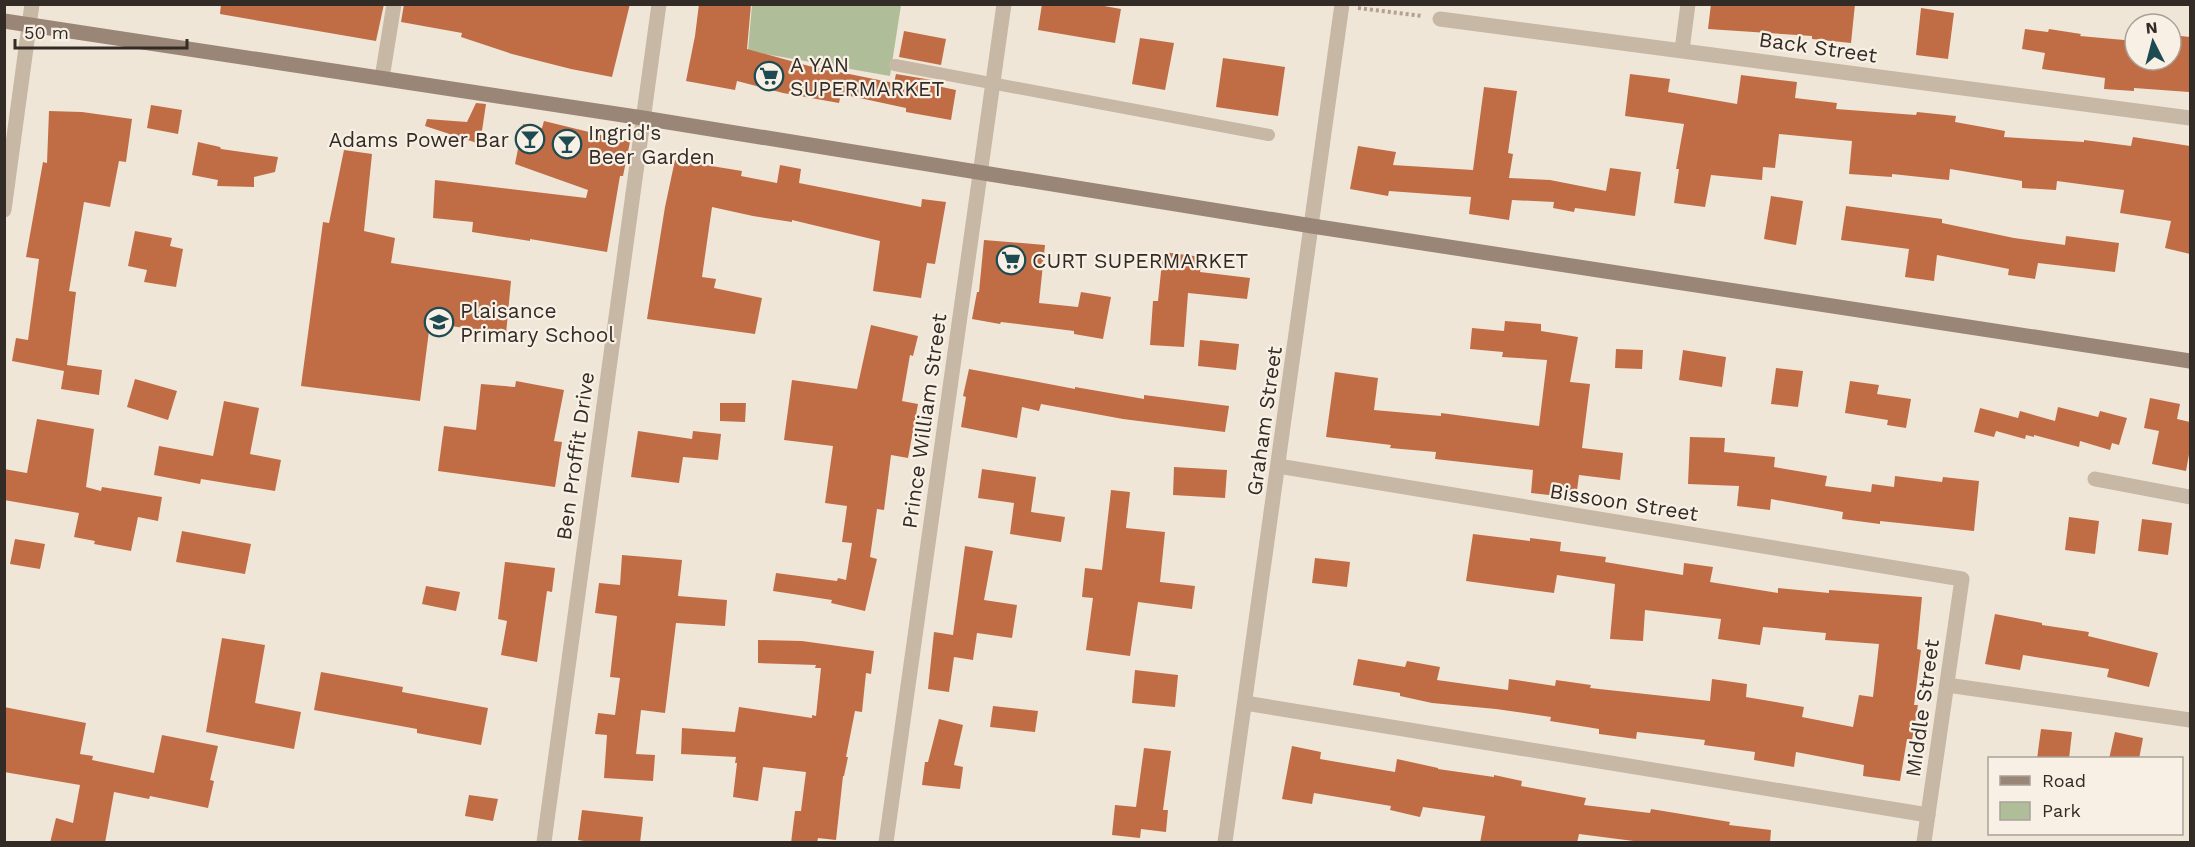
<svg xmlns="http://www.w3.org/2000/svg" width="2195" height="847" viewBox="0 0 2195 847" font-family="'Work Sans',sans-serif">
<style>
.green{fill:#afbe99}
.building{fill:#c06d45}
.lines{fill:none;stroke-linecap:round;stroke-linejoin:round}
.path{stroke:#b2a18f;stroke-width:4;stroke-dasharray:3 3;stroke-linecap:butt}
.lane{stroke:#c7b7a5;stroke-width:12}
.street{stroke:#c7b7a5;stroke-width:15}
.secondary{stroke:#9a8677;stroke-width:15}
.labels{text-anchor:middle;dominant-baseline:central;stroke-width:4.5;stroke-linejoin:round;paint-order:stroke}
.street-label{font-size:21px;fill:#332b26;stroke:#f8f0e4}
.poi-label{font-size:21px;fill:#332b26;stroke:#f8f0e4;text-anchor:start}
</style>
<rect width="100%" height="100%" fill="#f0e6d8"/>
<path class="green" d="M752,5H901L890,76L748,51Z"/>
<g class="building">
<path d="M221,4H384L376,41L220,14Z"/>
<path d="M404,4H630L612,77L571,69L512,54L461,37L462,33L401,22Z"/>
<path d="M699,4H751L747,49L809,66L894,83L896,74L938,81L937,86L956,90L951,120L906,112V108L841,94L839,103L783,93L737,81L735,90L686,81L695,36Z"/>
<path d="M1042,4H1093L1121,9L1115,43L1038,30Z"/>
<path d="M1711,4H1855L1851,43L1812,39V36L1708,29Z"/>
<path d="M1921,8L1954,13L1948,59L1916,55Z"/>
<path d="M2025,29L2048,32L2049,29L2081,34L2080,36L2135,41V60H2171V35L2190,37L2189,92L2134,88V91L2104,89L2105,78L2042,69L2045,53L2022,49Z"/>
<path d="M904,31L946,39L941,65L899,57Z"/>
<path d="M1140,38L1174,43L1165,90L1132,84Z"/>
<path d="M1223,58L1285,67L1278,116L1216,107Z"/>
<path d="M1630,74L1670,79L1668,92L1737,104L1741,75L1797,82L1795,98L1837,103L1836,109L1916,115L1917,112L1956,116L1955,122L2005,131L2004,137L2084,142V140L2131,146L2133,137L2190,146V254L2165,248L2171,221L2120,213L2124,190L2057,181L2056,190L2022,188V181L1950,169L1949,180L1892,174V177L1849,174L1852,141L1779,134L1775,168L1763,167L1762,180L1711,175L1705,207L1674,203L1679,169H1676L1684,124L1625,116Z"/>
<path d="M1484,87L1517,91L1508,153L1513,154L1509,178L1550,180L1606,191L1610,168L1641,172L1635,216L1575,208L1574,212L1553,208L1554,202L1512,200L1509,220L1469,214L1471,197L1389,191L1388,196L1350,189L1358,146L1396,152L1393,165L1473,170Z"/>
<path d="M476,103L486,104L480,144L425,126L427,119L467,122Z"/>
<path d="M151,105L182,110L178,134L147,128Z"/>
<path d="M49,111L82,112L132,119L126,162L119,161L110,207L84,202L69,291L76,292L67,365L102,370L99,395L61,389L64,371L12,361L16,338L28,340L39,259L26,257L43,162L47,163Z"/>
<path d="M544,121L630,142L623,176H620L607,252L530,239V241L472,232L473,222L433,218L435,180L586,198L588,190L515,164L523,124L542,128Z"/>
<path d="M198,142L220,147L221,149L278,157L275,172L254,177V187L217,186L218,180L192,175Z"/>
<path d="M344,150L372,154L364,231L395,238L391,263L511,281L506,334L430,323L420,401L301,386L323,222L329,223Z"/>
<path d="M675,160L742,171L741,176L777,183L780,165L801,169L799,183L921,207L922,199L946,202L935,264L927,263L921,298L873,291L880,241L792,220V222L753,216L712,207L702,277L716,279L714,288L762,298L755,334L647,319L665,207Z"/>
<path d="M1771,196L1803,201L1796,245L1764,239Z"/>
<path d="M1846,206L1942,219V223L2014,238L2065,245L2066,236L2119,243L2115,272L2038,263L2035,279L2008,275L2009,269L1937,255L1934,281L1905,277L1909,249L1841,240Z"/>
<path d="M135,231L172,238L170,246L183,249L176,287L144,282L147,270L128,266Z"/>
<path d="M984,240L1045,245L1039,303L1078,307L1081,292L1111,297L1103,339L1074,334V331L1001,322L1000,324L972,319L977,292H979Z"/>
<path d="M1163,252L1202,257L1200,272L1250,278L1247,299L1188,293L1184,347L1150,345L1153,301H1158Z"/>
<path d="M1505,321L1541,324V331L1578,337L1570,382L1590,384L1582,448L1623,453L1620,480L1579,475L1576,498L1531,493L1533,470L1435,459L1436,452L1390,448L1391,445L1326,437L1335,372L1378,378L1374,410L1441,416V413L1539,426L1547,360L1502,357L1503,352L1470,349L1472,328L1504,331Z"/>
<path d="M871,325L918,336L913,356L910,355L902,401L918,404L908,458L891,455L884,510L877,509L870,557L877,559L865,611L831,603L832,600L773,591L776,573L837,581L838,578L846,580L852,543L842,542L847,506L825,503L833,446L784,440L792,380L857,389Z"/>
<path d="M1200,340L1239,344L1236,370L1198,366Z"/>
<path d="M1616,349L1643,350L1642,369L1615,368Z"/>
<path d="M1683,350L1726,357L1722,387L1679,380Z"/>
<path d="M1776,368L1803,371L1798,407L1771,404Z"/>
<path d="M969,369L1075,389V387L1144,399V395L1229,406L1225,432L1123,419L1041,404L1039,411L1022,407L1017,438L961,427L966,397L963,396Z"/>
<path d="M135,379L177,391L168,420L127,407Z"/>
<path d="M516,381L564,390L554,441L562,442L555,487L438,471L444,426L476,430L481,384L515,387Z"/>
<path d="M1850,381L1879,385L1877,394L1911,399L1906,428L1887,425L1888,420L1845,413Z"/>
<path d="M2150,398L2180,404L2177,419L2190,422V449L2186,471L2152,464L2159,431L2144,428Z"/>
<path d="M224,401L259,408L250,454L281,460L275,491L201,479L200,484L154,475L159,446L213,456Z"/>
<path d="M720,403H746L745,422L720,421Z"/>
<path d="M2058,407L2098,417L2100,411L2127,418L2119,445L2112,443L2110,450L2080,441L2079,447L2034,435V437L2026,435L2025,439L1996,431L1994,437L1974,432L1980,408L2018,418L2020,411L2055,421Z"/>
<path d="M37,419L94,429L86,487L101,491L102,487L162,497L158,521L138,517L131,551L94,544L95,541L74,537L79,513L4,500V469L27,473Z"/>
<path d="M638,431L692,439L693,431L721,434L718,460L683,457L679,483L631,477Z"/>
<path d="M1690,437L1725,438L1724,452L1775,457L1774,467L1827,476L1825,486L1871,492L1872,484L1894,487L1895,476L1942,482L1943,477L1979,481L1974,531L1880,521V524L1842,519L1843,512L1771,499L1770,510L1737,506L1739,486L1688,484Z"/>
<path d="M1174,467L1227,470L1225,498L1173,495Z"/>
<path d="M982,469L1036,477L1031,512L1065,517L1061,542L1010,534L1014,503L978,498Z"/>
<path d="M1111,490L1130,492L1126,528L1165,532L1160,582L1195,586L1192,609L1138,602L1130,656L1086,650L1093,598L1082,597L1085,568L1102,570Z"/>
<path d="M2069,517L2099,521L2095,554L2065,550Z"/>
<path d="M2142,519L2172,523L2168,555L2138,551Z"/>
<path d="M182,531L251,544L245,574L176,562Z"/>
<path d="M1473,534L1530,541V538L1561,542L1560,551L1606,557L1605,562L1683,575L1684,563L1713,567L1710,582L1778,593V588L1829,593V590L1922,597L1917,649L1921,650L1914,705H1918L1912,740L1907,739L1900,781L1863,776L1864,765L1796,752L1794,767L1754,760L1755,752L1704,745L1705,740L1637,732L1636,739L1599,734V729L1550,721L1551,717L1496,709L1432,703L1400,696V693L1353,685L1358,659L1405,667L1407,661L1440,667L1437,680L1508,690L1509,679L1555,686L1556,680L1591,685L1590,688L1710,701L1712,679L1747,684L1746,697L1804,707L1802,717L1853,727L1859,695L1873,697L1879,644L1825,640L1826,633L1763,627L1760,645L1718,639L1721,619L1645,610L1643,641L1610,639L1615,584L1557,575L1554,593L1466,581Z"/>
<path d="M15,539L45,544L40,569L10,564Z"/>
<path d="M965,546L993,551L984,600L1017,605L1012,638L977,633L973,660L954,657L949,692L928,689L934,632L953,635Z"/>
<path d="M622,555L682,560L678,596L727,600L725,626L676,623L665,713L641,710L636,754L655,755L653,781L604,778L607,735L595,734L598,713L615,715L620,678L610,677L617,616L595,613L599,583L620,585Z"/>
<path d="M1315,558L1350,562L1347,587L1312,583Z"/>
<path d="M505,562L555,568L552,592L547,591L537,662L501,655L507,621L498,619Z"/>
<path d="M426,586L460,592L456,611L422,604Z"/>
<path d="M1995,614L2042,623V625L2089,632L2088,636L2158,653L2149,687L2107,677L2109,669L2023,655L2020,670L1985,664Z"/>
<path d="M222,638L265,645L255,703L301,712L294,749L206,732Z"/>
<path d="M758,640L802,641L874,651L871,674L866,673L862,712L855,711L846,757H848L844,776H843L836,840L818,838L817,843H791L795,811H801L806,772L763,767L758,801L733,797L737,763H735L736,757L681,754L682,728L735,732L739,707L812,718V715L816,716L821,668H815L816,665L758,663Z"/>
<path d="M1135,670L1178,675L1175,707L1132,703Z"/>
<path d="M321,672L403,687L402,692L488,708L481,745L417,733V729L314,710Z"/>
<path d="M993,706L1038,711L1035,732L990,727Z"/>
<path d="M4,707L86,723L80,754L93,756L92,760L154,773L162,735L218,746L210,780L214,781L208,808L150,796L149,799L114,792L105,843H50L56,818L73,823L80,785L4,772Z"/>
<path d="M939,719L963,725L954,765L963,767L960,789L922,785L925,762H928Z"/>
<path d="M2041,729L2072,732L2069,759H2037Z"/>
<path d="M2115,732L2143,738L2139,759H2109Z"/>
<path d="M1292,746L1321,752L1320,759L1395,772L1397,759L1438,768V769L1494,777V775L1522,781L1521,786L1586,798L1584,805L1650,813L1651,809L1730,822L1729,825L1771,830L1770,843H1649L1579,834L1577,843H1480L1485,816L1423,807L1420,817L1390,810L1391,806L1314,793L1312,804L1282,799Z"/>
<path d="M1144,748L1171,751L1163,810H1168L1166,832L1141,829L1140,838L1112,835L1115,805L1136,807Z"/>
<path d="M469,795L498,799L493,821L465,816Z"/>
<path d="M582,810L643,817L640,843H595L578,840Z"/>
</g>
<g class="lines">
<path class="path" d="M1358,8L1422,16"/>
<path class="lane" d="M895,65L1269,135"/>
<g class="street">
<path d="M1440,19L2190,118"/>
<path d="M1682,50L1688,4"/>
<path d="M382,78L394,4"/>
<path d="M4,210L32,4"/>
<path d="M1278,466L1962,579L1924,842"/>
<path d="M2095,479L2190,497"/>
<path d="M1947,685L2190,720"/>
<path d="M1245,703L1928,815"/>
<path d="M544,842L659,4"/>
<path d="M886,842L1004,4"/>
<path d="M1225,842L1342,4"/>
</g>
<path class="secondary" d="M4,21L643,118L1312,226L2190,361"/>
</g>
<defs>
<g id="supermarket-ring" transform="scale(1.5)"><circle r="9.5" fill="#f8f0e4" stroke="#1e4b52" stroke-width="1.5"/><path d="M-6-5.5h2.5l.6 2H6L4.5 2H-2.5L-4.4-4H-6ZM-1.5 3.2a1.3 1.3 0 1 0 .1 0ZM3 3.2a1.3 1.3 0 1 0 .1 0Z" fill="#1e4b52"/></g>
<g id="bar-ring" transform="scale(1.5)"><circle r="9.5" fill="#f8f0e4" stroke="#1e4b52" stroke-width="1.5"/><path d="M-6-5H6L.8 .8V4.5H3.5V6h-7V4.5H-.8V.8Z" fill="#1e4b52"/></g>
<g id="school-ring" transform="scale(1.5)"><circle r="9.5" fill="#f8f0e4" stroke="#1e4b52" stroke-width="1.5"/><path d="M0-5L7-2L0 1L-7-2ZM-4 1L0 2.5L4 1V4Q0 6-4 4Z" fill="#1e4b52"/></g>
</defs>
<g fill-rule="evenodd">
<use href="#supermarket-ring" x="769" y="76"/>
<use href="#bar-ring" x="530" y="139"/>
<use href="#bar-ring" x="567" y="144"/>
<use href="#supermarket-ring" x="1011" y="260"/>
<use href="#school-ring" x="439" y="322"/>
</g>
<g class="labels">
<g class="street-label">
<text transform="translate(1818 47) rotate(8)">Back Street</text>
<text transform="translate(924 421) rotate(-82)">Prince William Street</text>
<text transform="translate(1264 421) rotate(-82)">Graham Street</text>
<text transform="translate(575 456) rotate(-82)">Ben Proffit Drive</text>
<text transform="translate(1624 502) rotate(9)">Bissoon Street</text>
<text transform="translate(1922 708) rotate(-82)">Middle Street</text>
</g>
<g class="poi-label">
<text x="790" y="64">A YAN<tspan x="790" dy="24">SUPERMARKET</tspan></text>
<text x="588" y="132">Ingrid's<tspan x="588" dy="24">Beer Garden</tspan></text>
<text x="509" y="139" text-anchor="end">Adams Power Bar</text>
<text x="1032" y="260">CURT SUPERMARKET</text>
<text x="460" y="310">Plaisance<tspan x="460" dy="24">Primary School</tspan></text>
</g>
</g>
<rect width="2195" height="847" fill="none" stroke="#332b26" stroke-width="12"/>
<rect x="1988" y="757" width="195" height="78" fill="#f8f0e4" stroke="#a9a198" stroke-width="1.5"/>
<rect x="2000" y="776" width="30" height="9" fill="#9a8677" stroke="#a9a198" stroke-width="1.5"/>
<text x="2042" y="787" font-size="18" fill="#332b26">Road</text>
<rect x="2000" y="802" width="30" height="18" fill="#afbe99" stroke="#a9a198" stroke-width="1.5"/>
<text x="2042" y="817" font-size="18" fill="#332b26">Park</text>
<g transform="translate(2153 42) rotate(354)"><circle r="28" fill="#f8f0e4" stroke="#a9a198" stroke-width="1.5"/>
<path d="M0-4.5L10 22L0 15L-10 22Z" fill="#1e4b52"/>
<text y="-9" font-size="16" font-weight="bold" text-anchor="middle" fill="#332b26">N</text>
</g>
<path d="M15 39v9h172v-9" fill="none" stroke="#332b26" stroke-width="3"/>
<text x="24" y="39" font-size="18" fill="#332b26" stroke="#f8f0e4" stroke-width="4.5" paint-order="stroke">50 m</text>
</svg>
